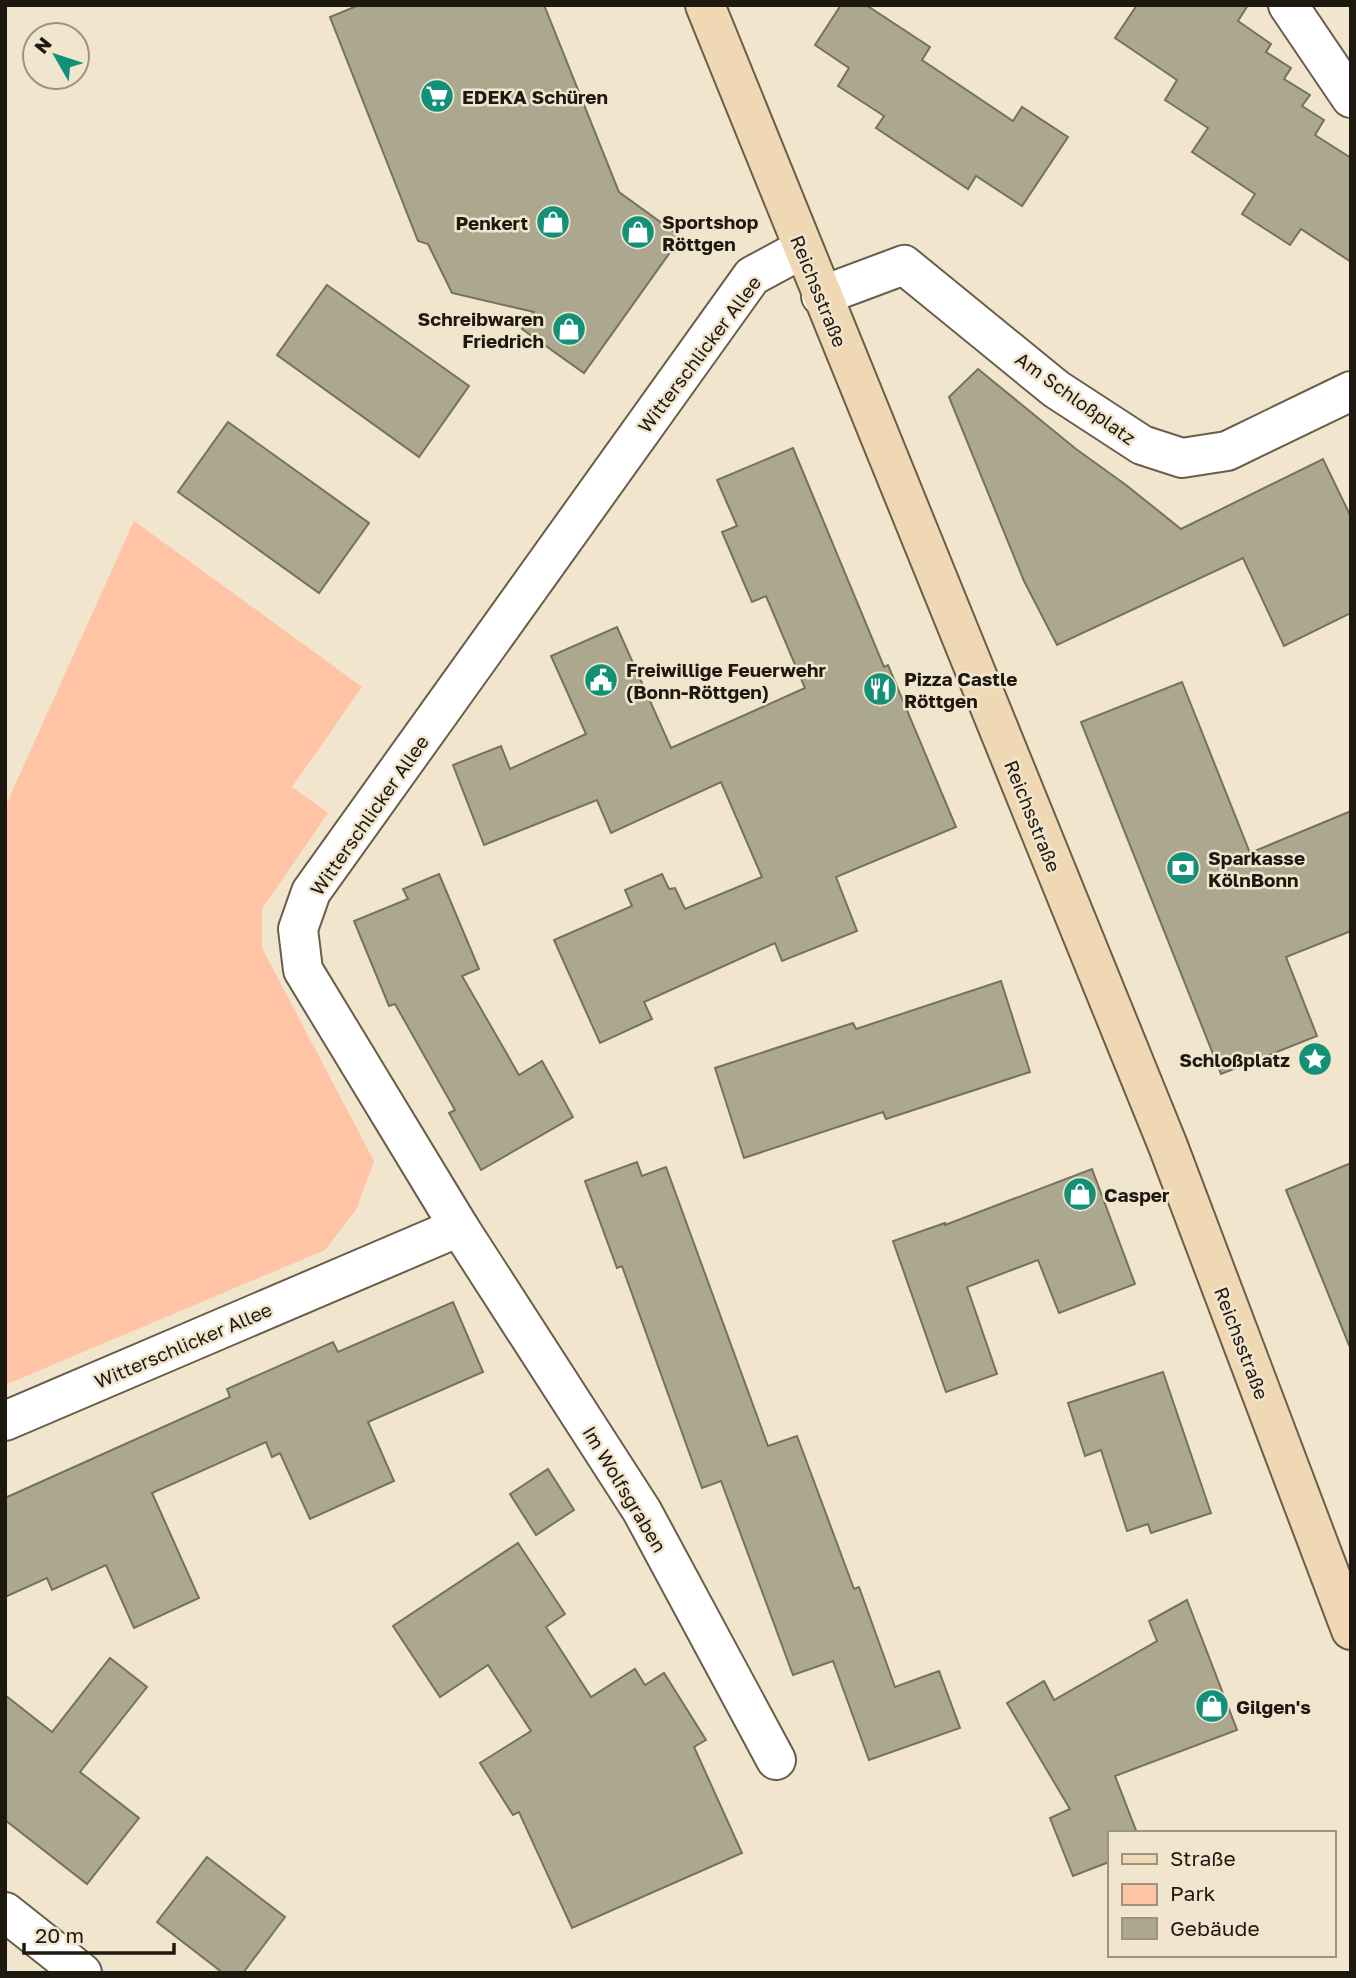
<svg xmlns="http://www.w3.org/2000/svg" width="1356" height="1978" viewBox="0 0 1356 1978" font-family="'Golos Text',sans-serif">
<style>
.green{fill:#ffc3a6}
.building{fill:#aba88f;stroke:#75725b;stroke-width:2}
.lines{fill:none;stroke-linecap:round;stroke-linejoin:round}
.minor-casing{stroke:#695e49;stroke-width:42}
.secondary-casing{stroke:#695e49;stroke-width:42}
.minor{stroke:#fff;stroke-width:38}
.secondary{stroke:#f1d8b4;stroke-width:38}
.labels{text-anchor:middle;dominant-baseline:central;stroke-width:5;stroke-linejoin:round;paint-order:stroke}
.poi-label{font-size:19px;font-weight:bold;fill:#1e1910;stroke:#f2e5cd;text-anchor:start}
.street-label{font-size:19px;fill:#1e1910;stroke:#f2e5cd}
</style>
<rect width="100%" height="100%" fill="#f2e5cd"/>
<path class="green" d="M134,521L362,687L292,787L328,813L262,909V948L374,1161L356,1210L325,1250L5,1385V807Z"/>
<g class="building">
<path d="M359,5H544L619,192L681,237L584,373L522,329L534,312L452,293L428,244L418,241L330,17Z"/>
<path d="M841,5H866L930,47L922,60L1013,121L1022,107L1068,137L1022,206L976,176L968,189L876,128L884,116L838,86L849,68L815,45Z"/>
<path d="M1137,5H1248L1238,21L1271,44L1266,52L1291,68L1284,79L1310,95L1302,106L1324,120L1315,135L1351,158V262L1301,229L1290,245L1242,214L1255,194L1192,152L1208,128L1165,100L1177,80L1115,38Z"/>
<path d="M327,285L469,386L419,457L277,355Z"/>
<path d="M978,369L1076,449L1126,485L1181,529L1323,459L1351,517V613L1284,646L1243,558L1057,645L1024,581L949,397Z"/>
<path d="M228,422L369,523L319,593L178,492Z"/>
<path d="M793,448L884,667L888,665L956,827L836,877L857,931L782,961L775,943L644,1002L652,1019L600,1043L554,940L632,906L625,890L662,874L669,889L675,888L685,909L762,877L721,782L611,833L597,800L484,845L453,765L501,746L510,769L586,734L551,656L617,627L671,748L805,688L766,596L752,602L722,532L737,526L717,480Z"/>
<path d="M1182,682L1250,853L1351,811V931L1286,957L1317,1036L1221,1074L1081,722Z"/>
<path d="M439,874L479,969L462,976L519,1075L542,1061L573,1117L481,1170L449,1113L455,1110L395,1004L389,1006L354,921L408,899L403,889Z"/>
<path d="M1001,981L1030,1072L886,1119L883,1112L744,1158L715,1068L853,1023L856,1029Z"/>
<path d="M637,1162L642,1176L666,1167L768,1446L797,1436L854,1589L859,1587L895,1687L939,1671L960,1728L869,1760L833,1661L793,1675L721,1481L702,1488L622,1266L617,1268L585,1181Z"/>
<path d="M1351,1163V1344L1349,1345L1286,1190Z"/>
<path d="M1092,1169L1135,1284L1059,1313L1038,1260L967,1287L997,1374L946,1392L893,1241L945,1223V1225Z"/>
<path d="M453,1302L483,1372L368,1422L394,1481L310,1519L280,1453L272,1457L266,1442L152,1493L199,1598L134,1628L106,1565L52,1590L47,1578L5,1597V1498L230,1397L227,1389L333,1342L338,1352Z"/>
<path d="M1163,1372L1211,1513L1151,1533L1148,1524L1127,1531L1101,1450L1085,1456L1068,1403Z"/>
<path d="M548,1469L574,1510L536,1535L510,1494Z"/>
<path d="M518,1543L565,1614L546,1627L591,1697L635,1669L645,1685L664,1673L706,1740L694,1747L742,1853L572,1928L519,1812L513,1815L480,1763L531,1731L488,1665L440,1697L393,1626Z"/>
<path d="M1187,1600L1237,1730L1115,1776L1137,1833H1109V1862L1073,1876L1050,1818L1070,1809L1007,1703L1044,1681L1054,1700L1157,1641L1149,1621Z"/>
<path d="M110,1658L147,1687L80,1772L139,1818L87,1884L5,1820V1695L52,1732Z"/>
<path d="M207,1857L285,1917L243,1973H223L157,1922Z"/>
</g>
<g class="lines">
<g class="minor-casing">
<g id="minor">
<path d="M1288,5L1351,98"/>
<path d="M821,296L904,265L1056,389L1142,445L1182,458L1227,451L1351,391"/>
<path d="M459,1227L642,1511L776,1760"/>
<path d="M5,1421L459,1227L303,970L298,929L311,892L752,276L802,249"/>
<path d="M5,1912L82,1973"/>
</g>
</g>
<g class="secondary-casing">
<path id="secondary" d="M705,5L1168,1146L1351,1630"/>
</g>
<use href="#minor" class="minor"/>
<use href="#secondary" class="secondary"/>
</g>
<defs>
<g id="supermarket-disc" transform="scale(1.75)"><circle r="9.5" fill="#139178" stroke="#f2e5cd"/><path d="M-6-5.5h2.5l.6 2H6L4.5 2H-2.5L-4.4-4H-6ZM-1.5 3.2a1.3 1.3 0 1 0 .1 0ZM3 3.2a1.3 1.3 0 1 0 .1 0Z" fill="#fff"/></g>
<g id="shop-disc" transform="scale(1.75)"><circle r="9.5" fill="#139178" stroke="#f2e5cd"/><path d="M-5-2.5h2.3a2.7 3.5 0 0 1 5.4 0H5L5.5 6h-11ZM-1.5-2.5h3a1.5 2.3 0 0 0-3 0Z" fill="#fff"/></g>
<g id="civic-disc" transform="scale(1.75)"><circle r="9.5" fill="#139178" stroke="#f2e5cd"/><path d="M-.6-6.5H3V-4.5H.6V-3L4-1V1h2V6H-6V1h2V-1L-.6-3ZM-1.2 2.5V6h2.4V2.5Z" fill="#fff"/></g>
<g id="restaurant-disc" transform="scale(1.75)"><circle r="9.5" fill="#139178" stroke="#f2e5cd"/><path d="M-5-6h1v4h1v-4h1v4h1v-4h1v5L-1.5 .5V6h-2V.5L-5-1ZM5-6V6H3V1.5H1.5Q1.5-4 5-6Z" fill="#fff"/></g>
<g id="bank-disc" transform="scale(1.75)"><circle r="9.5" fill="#139178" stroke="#f2e5cd"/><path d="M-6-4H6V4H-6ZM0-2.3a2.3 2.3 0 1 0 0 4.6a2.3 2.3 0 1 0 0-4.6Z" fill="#fff"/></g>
<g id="sight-disc" transform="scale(1.75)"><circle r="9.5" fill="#139178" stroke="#f2e5cd"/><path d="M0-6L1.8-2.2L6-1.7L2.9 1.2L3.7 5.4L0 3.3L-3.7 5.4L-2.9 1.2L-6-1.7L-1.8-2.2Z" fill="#fff"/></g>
</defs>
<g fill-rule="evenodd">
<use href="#supermarket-disc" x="437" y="96"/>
<use href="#shop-disc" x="553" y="222"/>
<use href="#shop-disc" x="638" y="232"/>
<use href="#shop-disc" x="569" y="329"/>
<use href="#civic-disc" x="601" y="680"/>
<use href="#restaurant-disc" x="880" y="689"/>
<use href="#bank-disc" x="1183" y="868"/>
<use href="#sight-disc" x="1315" y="1059"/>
<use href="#shop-disc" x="1080" y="1194"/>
<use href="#shop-disc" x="1212" y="1706"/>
</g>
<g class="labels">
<g class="poi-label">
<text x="462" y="96">EDEKA Schüren</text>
<text x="662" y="221">Sportshop<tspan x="662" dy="22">Röttgen</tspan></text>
<text x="528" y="222" text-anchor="end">Penkert</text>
<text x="544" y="318" text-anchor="end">Schreibwaren<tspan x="544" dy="22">Friedrich</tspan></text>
<text x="626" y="669">Freiwillige Feuerwehr<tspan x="626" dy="22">(Bonn-Röttgen)</tspan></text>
<text x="904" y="678">Pizza Castle<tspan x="904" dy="22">Röttgen</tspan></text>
<text x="1208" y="857">Sparkasse<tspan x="1208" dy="22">KölnBonn</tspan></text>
<text x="1290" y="1059" text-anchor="end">Schloßplatz</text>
<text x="1104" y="1194">Casper</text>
<text x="1236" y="1706">Gilgen's</text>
</g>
<g class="street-label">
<text transform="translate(819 291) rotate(68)">Reichsstraße</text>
<text transform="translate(699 354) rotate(-53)">Witterschlicker Allee</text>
<text transform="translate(1076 398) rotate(36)">Am Schloßplatz</text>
<text transform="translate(369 815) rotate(-55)">Witterschlicker Allee</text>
<text transform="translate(1033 816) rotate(68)">Reichsstraße</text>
<text transform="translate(1242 1343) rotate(69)">Reichsstraße</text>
<text transform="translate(183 1345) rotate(-23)">Witterschlicker Allee</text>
<text transform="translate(625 1489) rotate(59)">Im Wolfsgraben</text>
</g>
</g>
<rect width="1356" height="1978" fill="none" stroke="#1e1910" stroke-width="14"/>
<rect x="1108" y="1831" width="228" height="126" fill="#f2e5cd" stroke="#9d9381" stroke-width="2"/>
<rect x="1122" y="1854" width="35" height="10" fill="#f1d8b4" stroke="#9d9381" stroke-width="2"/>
<text x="1170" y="1866" font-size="21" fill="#1e1910">Straße</text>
<rect x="1122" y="1884" width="35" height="21" fill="#ffc3a6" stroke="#9d9381" stroke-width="2"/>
<text x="1170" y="1901" font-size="21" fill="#1e1910">Park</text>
<rect x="1122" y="1918" width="35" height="21" fill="#aba88f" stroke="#9d9381" stroke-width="2"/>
<text x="1170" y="1936" font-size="21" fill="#1e1910">Gebäude</text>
<g transform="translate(56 56) rotate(309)"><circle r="33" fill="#f2e5cd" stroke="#9d9381" stroke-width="2"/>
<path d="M0-5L12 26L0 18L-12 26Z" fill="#139178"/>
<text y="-10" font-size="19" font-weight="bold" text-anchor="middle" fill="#1e1910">N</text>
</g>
<path d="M24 1943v10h150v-10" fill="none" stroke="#1e1910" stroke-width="3.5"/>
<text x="35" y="1943" font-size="21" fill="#1e1910" stroke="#f2e5cd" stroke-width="5" paint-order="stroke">20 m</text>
</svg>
